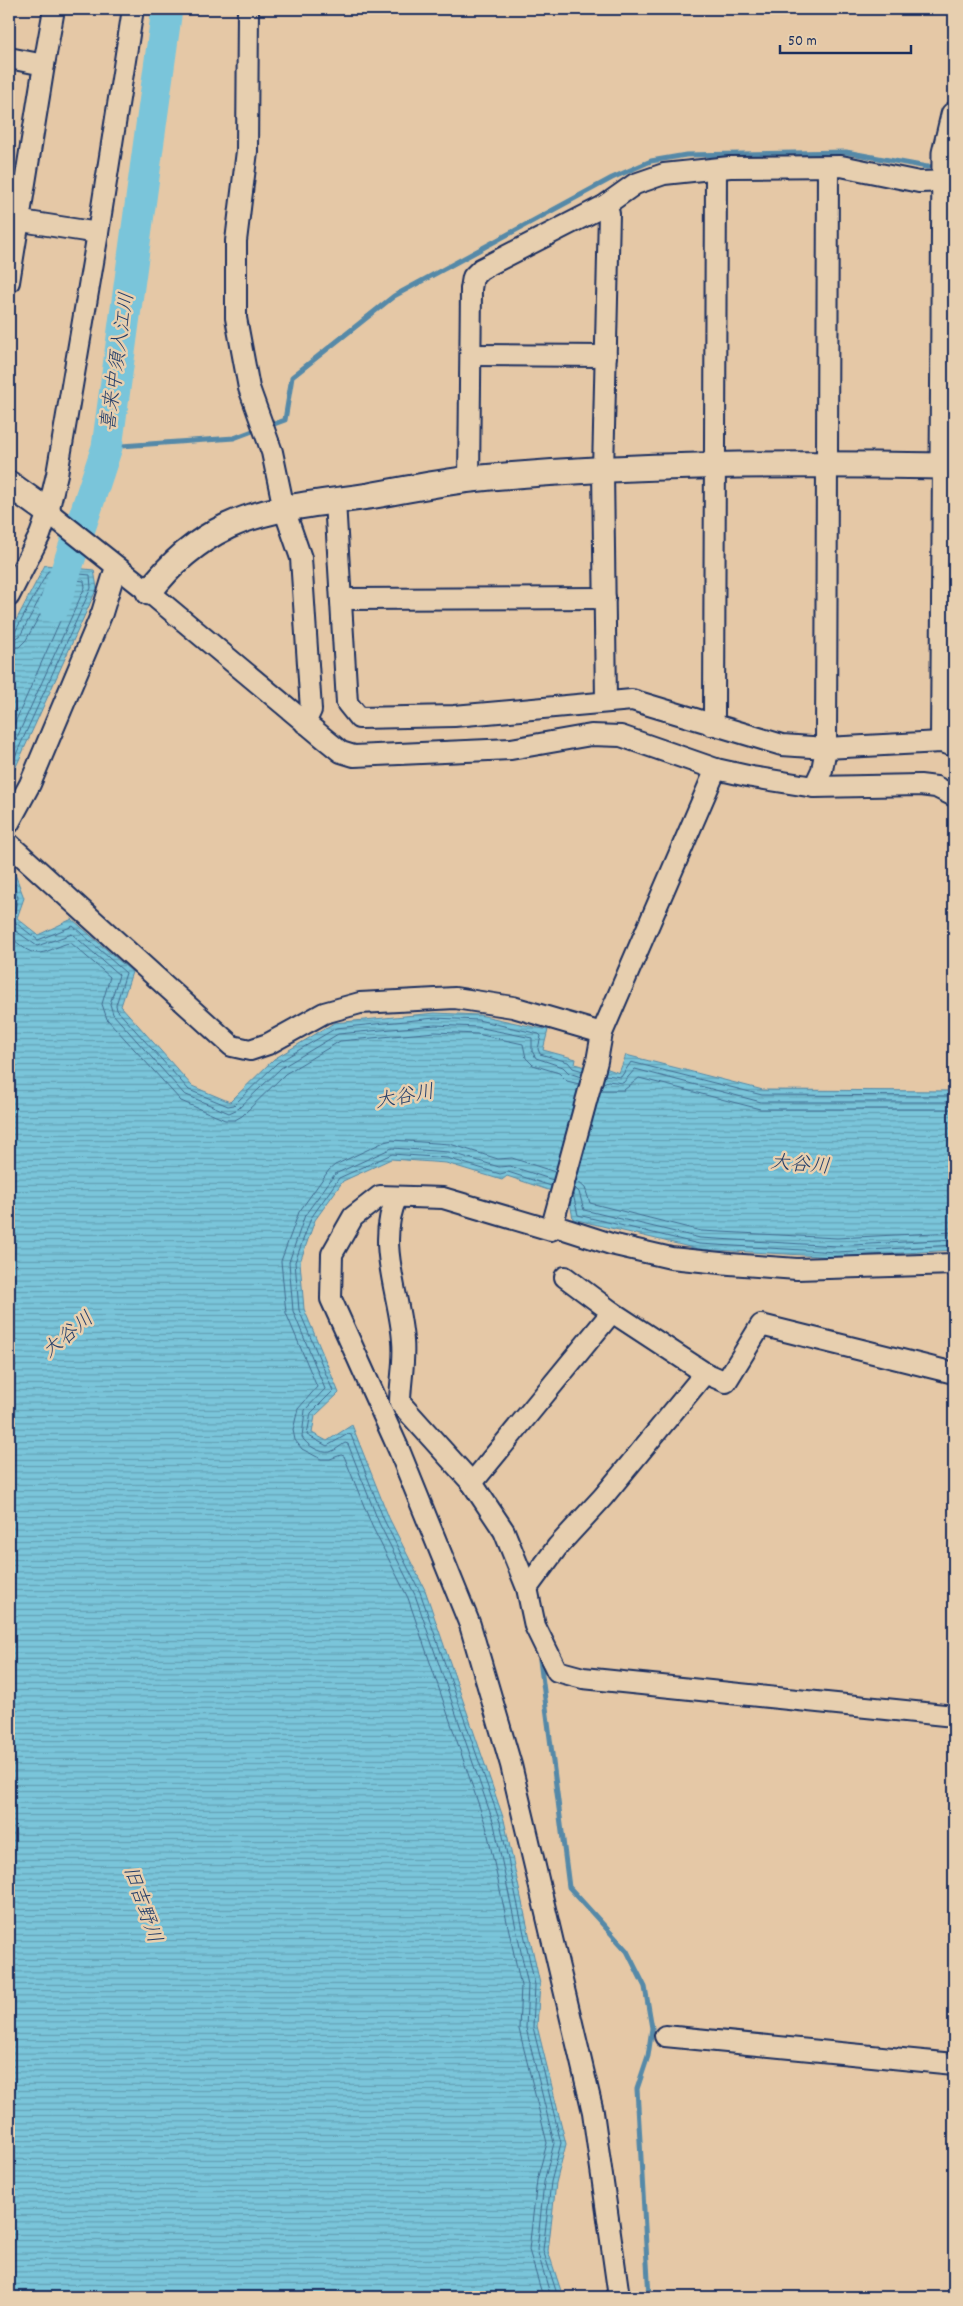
<svg xmlns="http://www.w3.org/2000/svg" width="963" height="2306" viewBox="0 0 963 2306" font-family="Dekko,'Klee One',sans-serif">
<style>
.water{fill:url(#water-rules);stroke:#5489a8}
.lines{fill:none;stroke-linecap:round;stroke-linejoin:round}
.shore{stroke:#416b90;stroke-width:1}
.stream{stroke:#5489a8;stroke-width:5}
.river{stroke:#7ac5da;stroke-width:31}
.minor-casing{stroke:#1b2f5e;stroke-width:24}
.tertiary-casing{stroke:#1b2f5e;stroke-width:29}
.minor{stroke:#e7cfaf;stroke-width:20}
.tertiary{stroke:#e7cfaf;stroke-width:25}
.labels{text-anchor:middle;dominant-baseline:central;stroke-width:5;stroke-linejoin:round;paint-order:stroke}
.water-label{font-size:20px;font-style:italic;fill:#243e6a;stroke:#e7cfaf}
</style>
<defs>
<pattern id="water-rules" width="6" height="5" patternUnits="userSpaceOnUse" patternTransform="scale(1.25)"><rect width="6" height="5" fill="#7ac5da"/><path d="M0 2.5h6" fill="none" stroke="#63a0b4"/></pattern>
</defs>
<rect width="100%" height="100%" fill="#e5c8a6"/>
<filter id="ink" filterUnits="userSpaceOnUse"><feTurbulence type="fractalNoise" baseFrequency=".02" numOctaves="2"/><feDisplacementMap in="SourceGraphic" scale="10" xChannelSelector="R" yChannelSelector="G"/><feConvolveMatrix kernelMatrix="1 2 1 2 8 2 1 2 1" color-interpolation-filters="sRGB"/></filter>
<g filter="url(#ink)">
<g class="water">
<path d="M45,565L94,570L97,588L9,782V634Z"/>
<path d="M9,858L24,898L17,918L38,935L72,919L132,972L121,1006L192,1086L230,1102L274,1059L334,1023L435,1013L479,1015L548,1030L543,1050L576,1059L575,1064L601,1072L603,1067L619,1073L626,1055L763,1090L954,1091V1250L838,1257L698,1249L573,1219L569,1197L507,1176L502,1180L446,1163L391,1159L343,1181L315,1220L300,1262L304,1309L339,1393L315,1416L312,1433L327,1441L352,1425L389,1518L425,1590L504,1820L540,1984L537,2026L566,2144L556,2183L548,2251L563,2297H9Z"/>
</g>
<g class="lines">
<g class="shore">
<path d="M9,635L15,632L48,571L90,575L91,588L9,770"/>
<path d="M9,641L20,636L51,577L84,581L85,587L9,755"/>
<path d="M9,648L19,647L26,640L56,586L75,587L9,736"/>
<path d="M9,869L18,898L12,920L38,940L73,926L126,973L116,1005L117,1010L189,1090L228,1106L234,1105L277,1063L336,1028L435,1018L478,1020L539,1034L541,1036L538,1049L540,1054L568,1062L573,1068L583,1071"/>
<path d="M9,926L37,946L72,934L119,975L110,1004L113,1014L184,1094L229,1113L238,1109L281,1068L338,1034L435,1025L477,1027L532,1038V1051L536,1058L563,1067L569,1073L581,1077"/>
<path d="M9,936C27,950 32,959 55,948C61,946 65,943 71,943L110,977L102,1004L107,1019L181,1101L225,1120H235L242,1116L285,1074L340,1041L435,1032L477,1034L523,1044L526,1058L533,1065L559,1073L567,1081L579,1084"/>
<path d="M605,1075L621,1077L631,1062L762,1095L954,1096"/>
<path d="M603,1083L608,1081L623,1083L635,1069L761,1102H954"/>
<path d="M601,1090H624L639,1078L760,1109H954"/>
<path d="M576,1180L585,1188L590,1203L701,1231L837,1238L954,1232"/>
<path d="M551,1186L508,1172L500,1174L447,1158L392,1154L339,1178L311,1218L295,1262L299,1310L333,1391L311,1413L307,1435L327,1446L348,1434L351,1435L384,1520L420,1592L500,1822L535,1985L533,2027L561,2143L551,2182L543,2250L558,2297"/>
<path d="M574,1187L579,1192L584,1210L700,1238L837,1246L954,1239"/>
<path d="M573,1194L578,1215L699,1244L837,1252L954,1245"/>
<path d="M543,2297L529,2250L537,2180L547,2143L519,2029L521,1986L486,1826L408,1598L372,1526L344,1456L341,1455L330,1459H321L302,1449L295,1440L293,1430L298,1409L317,1387L286,1313L281,1261L299,1212L329,1170L335,1165L384,1142L392,1140L450,1144L498,1159L512,1158L555,1172"/>
<path d="M551,2297L537,2250L544,2182L554,2143L526,2028L528,1985L494,1824L415,1595L379,1523L348,1444L345,1443C340,1446 336,1450 330,1452C321,1454 306,1445 302,1437L305,1410L325,1389L293,1311L289,1262L305,1215L335,1174L392,1148L449,1152L499,1167L510,1166L553,1180"/>
</g>
<g class="stream">
<path d="M266,427L285,420L292,377L394,296L612,178L651,161L686,155L846,152L927,167L939,166"/>
<path d="M107,447L234,438L258,429"/>
<path d="M540,1660L569,1887L627,1951L645,1987L652,2028L648,2056L637,2089L649,2297"/>
</g>
<path class="river" d="M54,607L107,447L167,9"/>
<g class="minor-casing">
<g id="minor">
<path d="M248,9L247,151L236,241V318L249,388L272,452L284,509L301,558L311,710L305,723"/>
<path d="M9,58L44,65L9,282"/>
<path d="M44,65L54,9"/>
<path d="M604,206L609,213L603,471L606,701"/>
<path d="M9,219L98,233"/>
<path d="M471,355L606,356"/>
<path d="M469,480L471,289L473,277L481,269L604,206L635,184L664,174L730,167L841,166L919,182L954,181"/>
<path d="M335,501L347,703L359,718L454,716L632,700L782,745L826,748L941,742L954,746"/>
<path d="M48,512L149,592L325,739L341,752L354,756L511,749L591,735L621,736L716,769L752,777L814,787L920,785L936,787L954,796"/>
<path d="M9,596L40,535L48,512L57,474L98,233L133,9"/>
<path d="M342,599L605,598"/>
<path d="M711,725L714,714L716,170"/>
<path d="M941,742L943,466"/>
<path d="M814,787L822,770L826,748L828,167"/>
<path d="M9,823L30,784L102,613L116,567"/>
<path d="M9,844L232,1046L250,1050L268,1044L324,1013L360,1003L455,998L513,1007L602,1033"/>
<path d="M397,1197C375,1243 400,1294 403,1341C405,1362 400,1383 400,1403L472,1483L504,1531L527,1588L535,1626L557,1671L583,1678L954,1716"/>
<path d="M552,1225L611,1244L671,1258L730,1264L797,1269L954,1264"/>
<path d="M705,1373L726,1382L761,1325L954,1373"/>
<path d="M472,1483L612,1312L565,1277"/>
<path d="M527,1588L558,1546L603,1497L705,1373L612,1312"/>
<path d="M665,2036L954,2064"/>
<path d="M619,2297L593,2112L511,1765L470,1625L399,1450L331,1299L332,1254L353,1217L380,1196L443,1198L551,1230L597,1061L602,1033L716,769"/>
</g>
</g>
<g class="tertiary-casing">
<g id="tertiary">
<path d="M9,484L48,512"/>
<path d="M149,592C170,564 196,541 228,526C271,506 323,503 369,496C403,490 437,483 471,479C628,464 786,463 943,466L945,153L954,115"/>
</g>
</g>
<use href="#minor" class="minor"/>
<use href="#tertiary" class="tertiary"/>
</g>
</g>
<g class="labels">
<g class="water-label">
<text transform="translate(119 362) rotate(-82)">喜来中須入江川</text>
<text transform="translate(405 1098) rotate(-10)">大谷川</text>
<text transform="translate(800 1166) rotate(5)">大谷川</text>
<text transform="translate(69 1336) rotate(-40)">大谷川</text>
<text transform="translate(141 1905) rotate(71)">旧吉野川</text>
</g>
</g>
<rect width="963" height="2306" fill="none" stroke="#e7cfaf" stroke-width="30"/>
<rect x="15" y="15" width="933" height="2276" fill="none" stroke="#1b2f5e" stroke-width="2" filter="url(#ink)"/>
<path d="M780 45v8h131v-8" fill="none" stroke="#1b2f5e" stroke-width="2.5"/>
<text x="788" y="45" font-size="15" fill="#1b2f5e" stroke="#e7cfaf" stroke-width="4" paint-order="stroke">50 m</text>
</svg>
